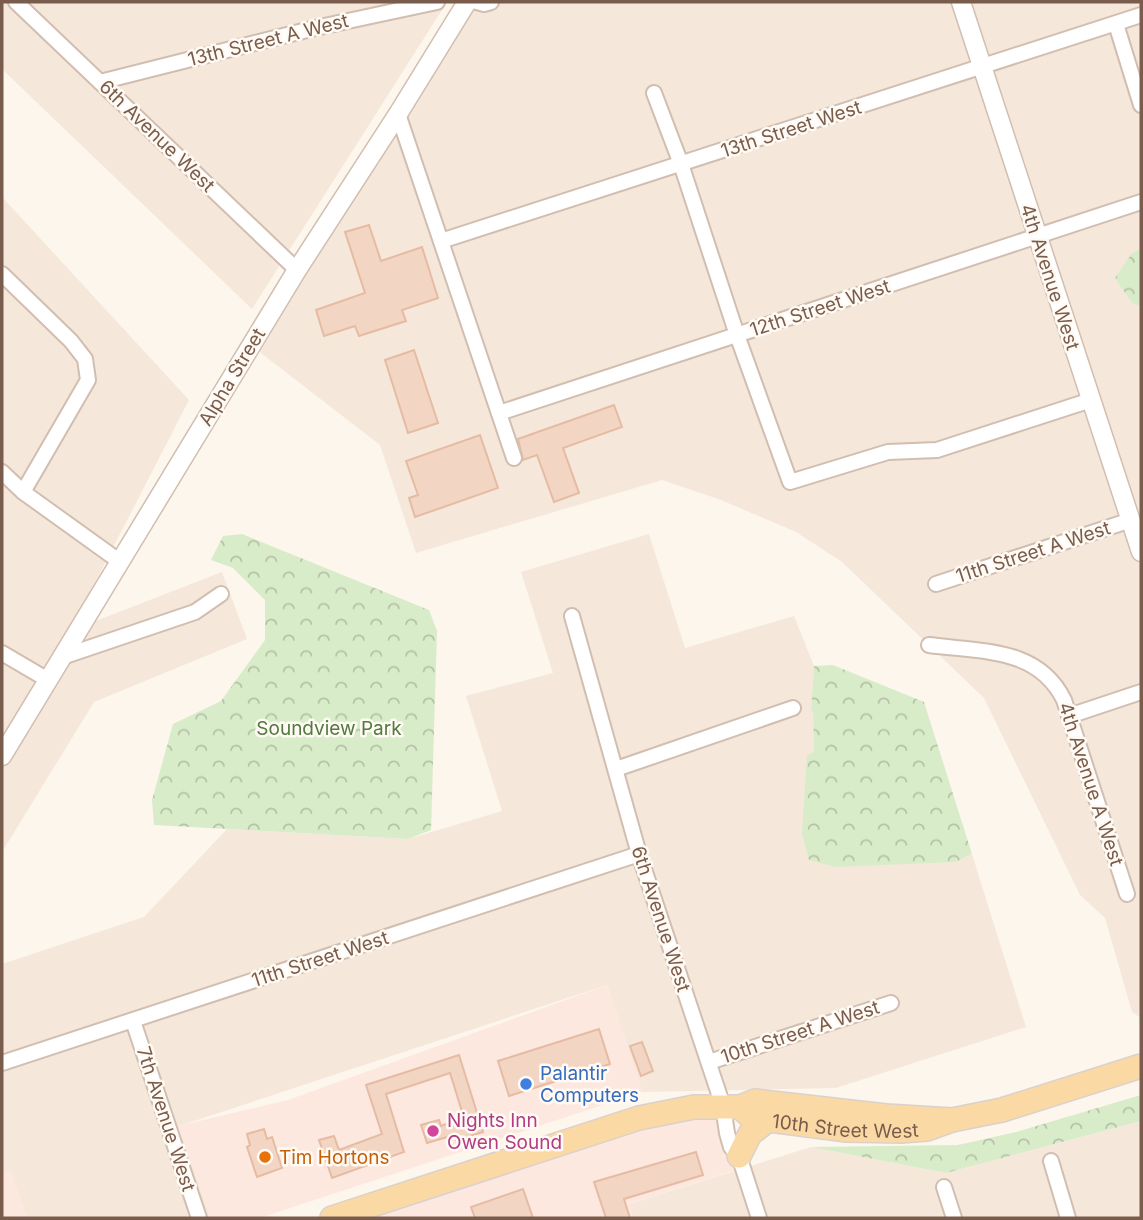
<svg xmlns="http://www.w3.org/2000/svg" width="1143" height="1220" viewBox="0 0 1143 1220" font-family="Inter,sans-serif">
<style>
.residential{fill:#f5e8da}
.commercial{fill:#fde8e0}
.forest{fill:url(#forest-crowns)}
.building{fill:#f3d5c3;stroke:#e6bba3;stroke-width:2}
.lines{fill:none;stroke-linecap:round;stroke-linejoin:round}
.minor-casing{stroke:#d1beb0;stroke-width:18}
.tertiary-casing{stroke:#d1beb0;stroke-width:21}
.primary-casing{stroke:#dad1cd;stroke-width:26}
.minor{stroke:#fff;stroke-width:14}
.tertiary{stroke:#fff;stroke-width:18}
.primary{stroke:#fbd9a5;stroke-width:23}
.shop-dot{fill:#3f7fe0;stroke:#fffaf3;stroke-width:2.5}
.hotel-dot{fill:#d1479c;stroke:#fffaf3;stroke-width:2.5}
.food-dot{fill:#e8710a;stroke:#fffaf3;stroke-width:2.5}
.labels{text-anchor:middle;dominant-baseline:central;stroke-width:5;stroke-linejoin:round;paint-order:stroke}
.street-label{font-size:19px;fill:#7a5c4d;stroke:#fffaf3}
.park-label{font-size:19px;fill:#537a41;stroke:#fffaf3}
.shop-label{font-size:19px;fill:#366cbe;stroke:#fffaf3;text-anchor:start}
.hotel-label{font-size:19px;fill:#b23c85;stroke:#fffaf3;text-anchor:start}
.food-label{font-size:19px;fill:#c56008;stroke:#fffaf3;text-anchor:start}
</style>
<defs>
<pattern id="forest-crowns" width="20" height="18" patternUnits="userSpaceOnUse" patternTransform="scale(1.75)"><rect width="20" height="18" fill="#d8ecc9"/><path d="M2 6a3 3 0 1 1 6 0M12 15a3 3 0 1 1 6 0" fill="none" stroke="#b4c2a5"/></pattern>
</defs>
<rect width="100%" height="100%" fill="#fdf6ec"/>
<g class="residential">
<path d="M2,2H447L252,309L2,69Z"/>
<path d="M475,2H1141V1018L1132,1012L1105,918L1080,895L984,698L842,562L796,532L721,500L662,480L416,553L380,445L257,350Z"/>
<path d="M2,197L189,400L70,631L222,572L247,639L94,702L2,852Z"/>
<path d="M649,534L685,648L794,616L814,666L811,710L813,713L814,752L956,862L972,854L1026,1027L836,1088L642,1092L607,985L179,1126L211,1218H27L11,1172L2,1174V964L144,917L227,829L408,839L502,811L466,696L553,673L521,572Z"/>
<path d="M1141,1121V1218H632L629,1204L811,1147L946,1173Z"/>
</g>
<g class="commercial">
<path d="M607,985L642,1092L260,1218H211L178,1126L288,1100Z"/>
<path d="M713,1111L736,1170L629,1204L632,1218H358L641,1123Z"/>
<path d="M11,1171L27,1218H2V1174Z"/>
</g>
<g class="forest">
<path d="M1141,249V306L1132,303L1115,278L1132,253Z"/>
<path d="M242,534L429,610L437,631L431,830L408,839L154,825L152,800L173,724L221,701L265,640V600L233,568L211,560L223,536Z"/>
<path d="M833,665L924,702L972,854L956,862L836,867L809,860L802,833L807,755L814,752L813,713L811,710L814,666Z"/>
<path d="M1141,1095V1121L946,1173L811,1147L958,1145L1016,1132Z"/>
</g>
<g class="building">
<path d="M369,225L381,261L422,247L438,298L402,310L406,321L359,336L355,326L324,336L316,310L365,293L345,232Z"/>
<path d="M414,350L438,423L408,433L385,360Z"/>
<path d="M614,405L622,427L563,448L579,493L554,502L537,455L523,460L518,439Z"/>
<path d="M480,435L498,488L415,517L409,498L418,495L406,461Z"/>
<path d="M599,1029L610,1064L509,1096L498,1061Z"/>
<path d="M642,1042L653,1071L641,1076L630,1046Z"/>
<path d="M459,1055L483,1132L456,1140L454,1135L427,1143L421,1125L439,1120L441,1126L464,1118L450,1073L386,1094L404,1152L332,1178L319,1140L334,1136L339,1150L382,1134L366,1085Z"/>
<path d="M264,1129L267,1139L272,1137L282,1168L257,1177L247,1147L250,1145L247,1134Z"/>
<path d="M696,1152L703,1175L624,1199L630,1218H606L594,1182Z"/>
<path d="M523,1189L533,1218H475L471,1207Z"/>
</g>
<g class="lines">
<g class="minor-casing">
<g id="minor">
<path d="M16,2L297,270"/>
<path d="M477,2L484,4L491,2"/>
<path d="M1116,24L1141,105"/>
<path d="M100,82L315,28L437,2"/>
<path d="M654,93L681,164L737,335L790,482L888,452L937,450L1091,400"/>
<path d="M398,114L514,458"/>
<path d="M441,241L1141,15"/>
<path d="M2,274L71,341L85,359L88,380L23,492"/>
<path d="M499,413L1141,202"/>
<path d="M2,472L23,492L119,561"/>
<path d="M936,584L1131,520"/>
<path d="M572,616L639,854L723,1106L727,1133L731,1147L739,1156L759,1218"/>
<path d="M929,645C981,652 1038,647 1064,700L1127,894"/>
<path d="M2,653L48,680"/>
<path d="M62,657L195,612L221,594"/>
<path d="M1069,716L1141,692"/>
<path d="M616,769L793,708"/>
<path d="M133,1021L199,1218"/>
<path d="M709,1062L891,1003"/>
<path d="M2,1063L639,854"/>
<path d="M1051,1161L1068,1218"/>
<path d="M944,1187L954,1218"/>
</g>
</g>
<g class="tertiary-casing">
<g id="tertiary">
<path d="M961,2L1141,552"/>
<path d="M2,756L297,270L398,114L467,2"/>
</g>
</g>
<g class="primary-casing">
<g id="primary">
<path id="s1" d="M740,1107L752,1118L847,1130L901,1131L927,1129L952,1120L1002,1110L1141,1066"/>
<path d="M739,1156L750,1134L768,1120"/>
<path d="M332,1218L639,1118L694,1107H740L755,1101L886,1116L952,1120"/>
</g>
</g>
<use href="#minor" class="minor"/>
<use href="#tertiary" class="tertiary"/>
<use href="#primary" class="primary"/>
</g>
<circle class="shop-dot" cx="526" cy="1084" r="7"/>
<circle class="hotel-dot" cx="433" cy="1131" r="7"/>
<circle class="food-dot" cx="265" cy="1157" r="7"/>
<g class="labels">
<g class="street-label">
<text transform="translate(268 40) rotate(-14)">13th Street A West</text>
<text transform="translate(791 129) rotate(-18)">13th Street West</text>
<text transform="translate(157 136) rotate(44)">6th Avenue West</text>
<text transform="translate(1050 277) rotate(72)">4th Avenue West</text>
<text transform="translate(820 308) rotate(-18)">12th Street West</text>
<text transform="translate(232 377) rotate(-59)">Alpha Street</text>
<text transform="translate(1033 552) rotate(-18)">11th Street A West</text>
<text transform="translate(1091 784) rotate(72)">4th Avenue A West</text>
<text transform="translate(661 919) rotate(72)">6th Avenue West</text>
<text transform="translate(320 959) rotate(-18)">11th Street West</text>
<text transform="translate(800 1032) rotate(-18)">10th Street A West</text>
<text transform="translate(166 1119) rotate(72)">7th Avenue West</text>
<text stroke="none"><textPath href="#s1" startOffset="110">10th Street West</textPath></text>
</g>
<g class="park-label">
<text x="329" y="728">Soundview Park</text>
</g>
<g class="shop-label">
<text x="540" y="1073">Palantir<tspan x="540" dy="22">Computers</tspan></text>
</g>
<g class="hotel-label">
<text x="447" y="1120">Nights Inn<tspan x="447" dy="22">Owen Sound</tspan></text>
</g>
<g class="food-label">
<text x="279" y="1157">Tim Hortons</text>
</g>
</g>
<rect width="1143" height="1220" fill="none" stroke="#7a5c4d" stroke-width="7"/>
</svg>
